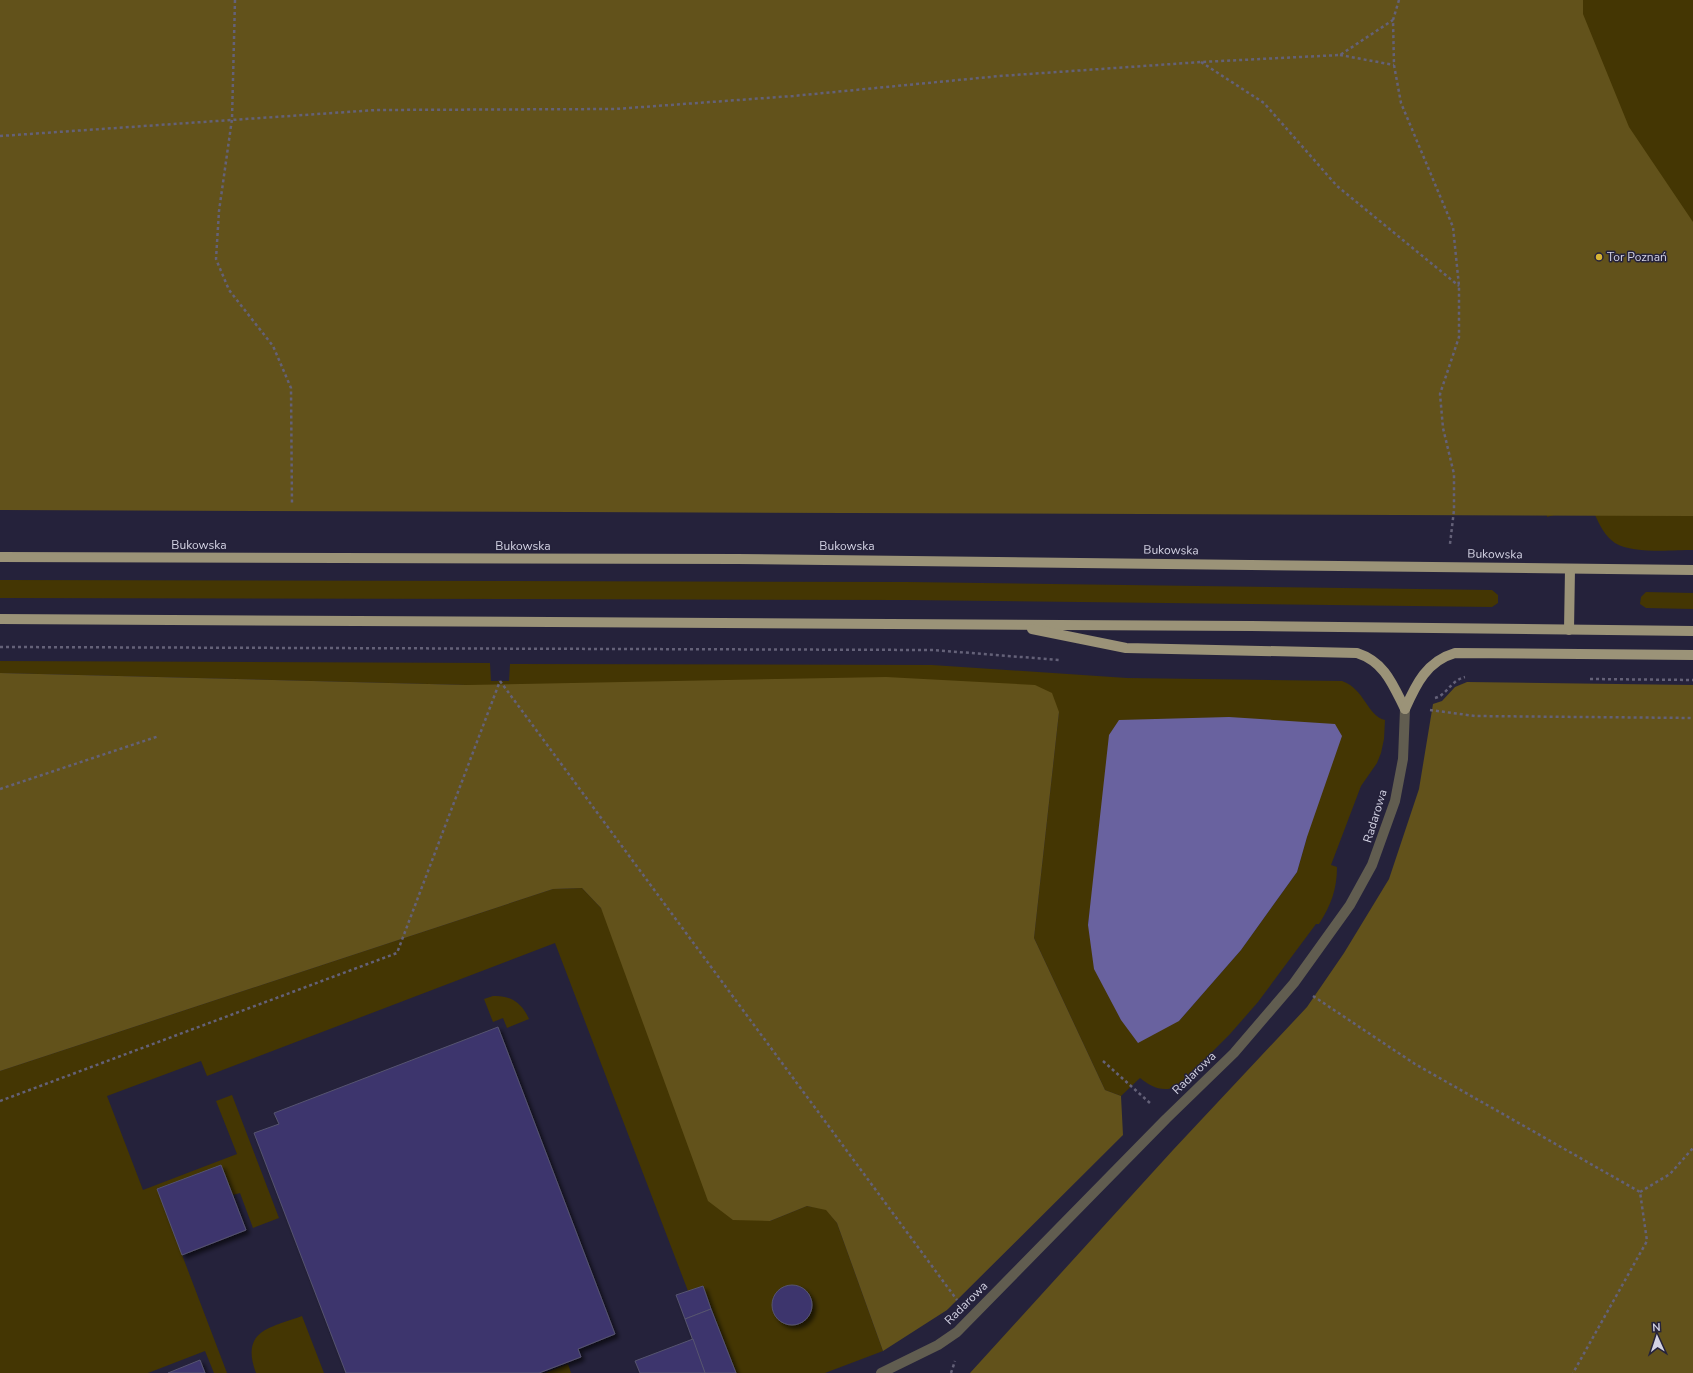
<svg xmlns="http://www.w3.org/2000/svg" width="1693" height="1373" viewBox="0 0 1693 1373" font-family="'Nunito Sans',sans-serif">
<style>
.green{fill:#443603;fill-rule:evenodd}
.forest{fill:#62521b}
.water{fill:#69629f}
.building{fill:#3d346d;stroke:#565470;filter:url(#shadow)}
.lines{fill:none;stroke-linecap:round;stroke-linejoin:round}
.path{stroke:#646178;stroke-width:2.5;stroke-dasharray:3 3;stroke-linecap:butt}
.minor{stroke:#615d50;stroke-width:10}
.major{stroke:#9b9378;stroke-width:10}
.poi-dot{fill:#d8b434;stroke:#25223b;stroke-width:1.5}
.labels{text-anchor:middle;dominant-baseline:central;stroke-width:3;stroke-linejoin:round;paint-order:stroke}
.poi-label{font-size:12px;fill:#d3d2e3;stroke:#25223b;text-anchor:start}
.street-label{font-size:12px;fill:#d3d2e3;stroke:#25223b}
</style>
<defs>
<filter id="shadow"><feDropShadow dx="3.5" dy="3.5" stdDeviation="2" flood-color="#0009"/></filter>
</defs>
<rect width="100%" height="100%" fill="#25223b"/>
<g class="green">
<path d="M1545,0H1693V550C1672,550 1633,554 1615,543C1605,536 1600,526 1595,515H1554L1547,517Z"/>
<path d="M0,580L908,582L1492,590L1498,595V603L1492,607L907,600L0,598Z"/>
<path d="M1646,592L1693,593V609L1646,608L1640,604L1641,597Z"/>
<path d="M0,661L490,663L491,681H509L510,664L932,665L1127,678L1342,681C1365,689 1367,716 1385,720L1384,739L1381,753L1377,763L1361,786L1331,865L1337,867C1337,889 1331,905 1319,924H1316L1258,1002L1230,1034L1178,1086C1163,1093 1151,1087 1140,1078L1121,1096L1105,1090L1034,938L1059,712L525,685H467L0,673ZM1307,837L1297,872L1241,950L1179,1021L1121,1020L1111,999L1088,925L1094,880Z"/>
<path d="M582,888L601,908L770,1221L807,1206L826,1209L837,1223L883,1351L825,1373H736L703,1286L688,1291L555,943L207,1076L201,1061L107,1096L143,1190L237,1154L216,1101L232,1095L279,1218L253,1228L240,1193L233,1195L221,1165L157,1189L227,1373H214L205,1351L148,1373H0V1071L553,889Z"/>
<path d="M493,996C511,995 522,1003 529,1019L507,1028L503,1018L493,1022L484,999Z"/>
<path d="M302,1316L324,1373H256C240,1330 270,1328 302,1316Z"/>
<path d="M568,1364L571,1373H545Z"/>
</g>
<g class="forest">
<path d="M0,0H1583V14L1629,127L1693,222V516L0,510Z"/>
<path d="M0,673L467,685L886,677L1035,685L1052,693L1059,712L1034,938L1105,1090L1121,1096L1123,1135L947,1310L883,1351L837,1223L826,1210L807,1206L770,1221L733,1220L708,1201L601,908L582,888L553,889L0,1071Z"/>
<path d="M1467,682L1693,685V1373H970L1173,1150L1307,1007L1344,953L1389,879L1419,789L1433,704L1442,701L1455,687Z"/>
</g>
<path class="water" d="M1229,717L1335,724L1342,736L1307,837L1297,872L1241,950L1179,1021L1138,1043L1121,1020L1094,969L1088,925L1109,735L1119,720Z"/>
<g class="building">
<path d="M498,1027L615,1334L578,1349L581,1357L539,1373H346L254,1133L279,1124L274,1113Z"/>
<path d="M221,1165L246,1230L182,1255L157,1189Z"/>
<circle cx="792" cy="1305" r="20"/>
<path d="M703,1286L711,1309L685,1319L676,1295Z"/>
<path d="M711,1309L736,1373H705L685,1319Z"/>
<path d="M693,1339L705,1373H640L635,1361Z"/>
<path d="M200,1360L205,1373H168Z"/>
</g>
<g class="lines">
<g class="path">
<path d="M235,0L232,119L219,211L216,259L229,290L273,346L291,388L292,505"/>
<path d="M1399,0L1393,20L1394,65L1401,103L1453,227L1459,286V337L1440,394L1443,428L1454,474V510L1450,544"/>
<path d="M1340,55L1394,65"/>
<path d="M1201,62L1264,103L1337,186L1459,286"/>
<path d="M0,136L376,110L615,109L793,96L1000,76L1201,62L1340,55L1393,20"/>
<path d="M0,647L933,650L1059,660"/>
<path d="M1590,679L1693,680"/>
<path d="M500,681L957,1300"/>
<path d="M1435,698C1447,695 1451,680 1465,677"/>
<path d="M1430,710L1475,716L1693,718"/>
<path d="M0,789L159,736"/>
<path d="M1313,996L1415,1064L1640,1192L1647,1241L1573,1373"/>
<path d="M1103,1061L1151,1104"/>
<path d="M0,1101L397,953L500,681"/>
<path d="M1640,1192L1670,1174L1693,1148"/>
<path d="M951,1373L955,1361"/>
</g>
<path class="minor" d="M881,1373L938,1345L957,1332L1166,1119L1234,1053L1294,983L1350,905L1372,865L1395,801L1403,759L1405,709"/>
<g class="major">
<path d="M0,557L737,559L1693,570"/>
<path d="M0,619L1251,626L1693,631"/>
<path d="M1032,629L1126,648L1357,653C1385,662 1393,685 1405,709"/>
<path d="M1569,630L1570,569"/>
<path d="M1405,709C1416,684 1427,661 1455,653L1693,655"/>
</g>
</g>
<circle class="poi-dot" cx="1599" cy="257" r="4"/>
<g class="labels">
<g class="poi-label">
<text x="1607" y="257">Tor Poznań</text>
</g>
<g class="street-label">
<text x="199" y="545">Bukowska</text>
<text x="523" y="546">Bukowska</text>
<text x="847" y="546">Bukowska</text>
<text transform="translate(1171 550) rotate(1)">Bukowska</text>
<text transform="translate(1495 554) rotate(1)">Bukowska</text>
<text transform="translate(1375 816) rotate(-73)">Radarowa</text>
<text transform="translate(1194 1073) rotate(-44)">Radarowa</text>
<text transform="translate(966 1303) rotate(-45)">Radarowa</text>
</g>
</g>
<g transform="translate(1657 1337) rotate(357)" stroke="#25223b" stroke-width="3" paint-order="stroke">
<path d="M0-3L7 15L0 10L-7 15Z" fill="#d3d2e3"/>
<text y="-6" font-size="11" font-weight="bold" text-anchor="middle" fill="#d3d2e3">N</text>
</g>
</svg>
